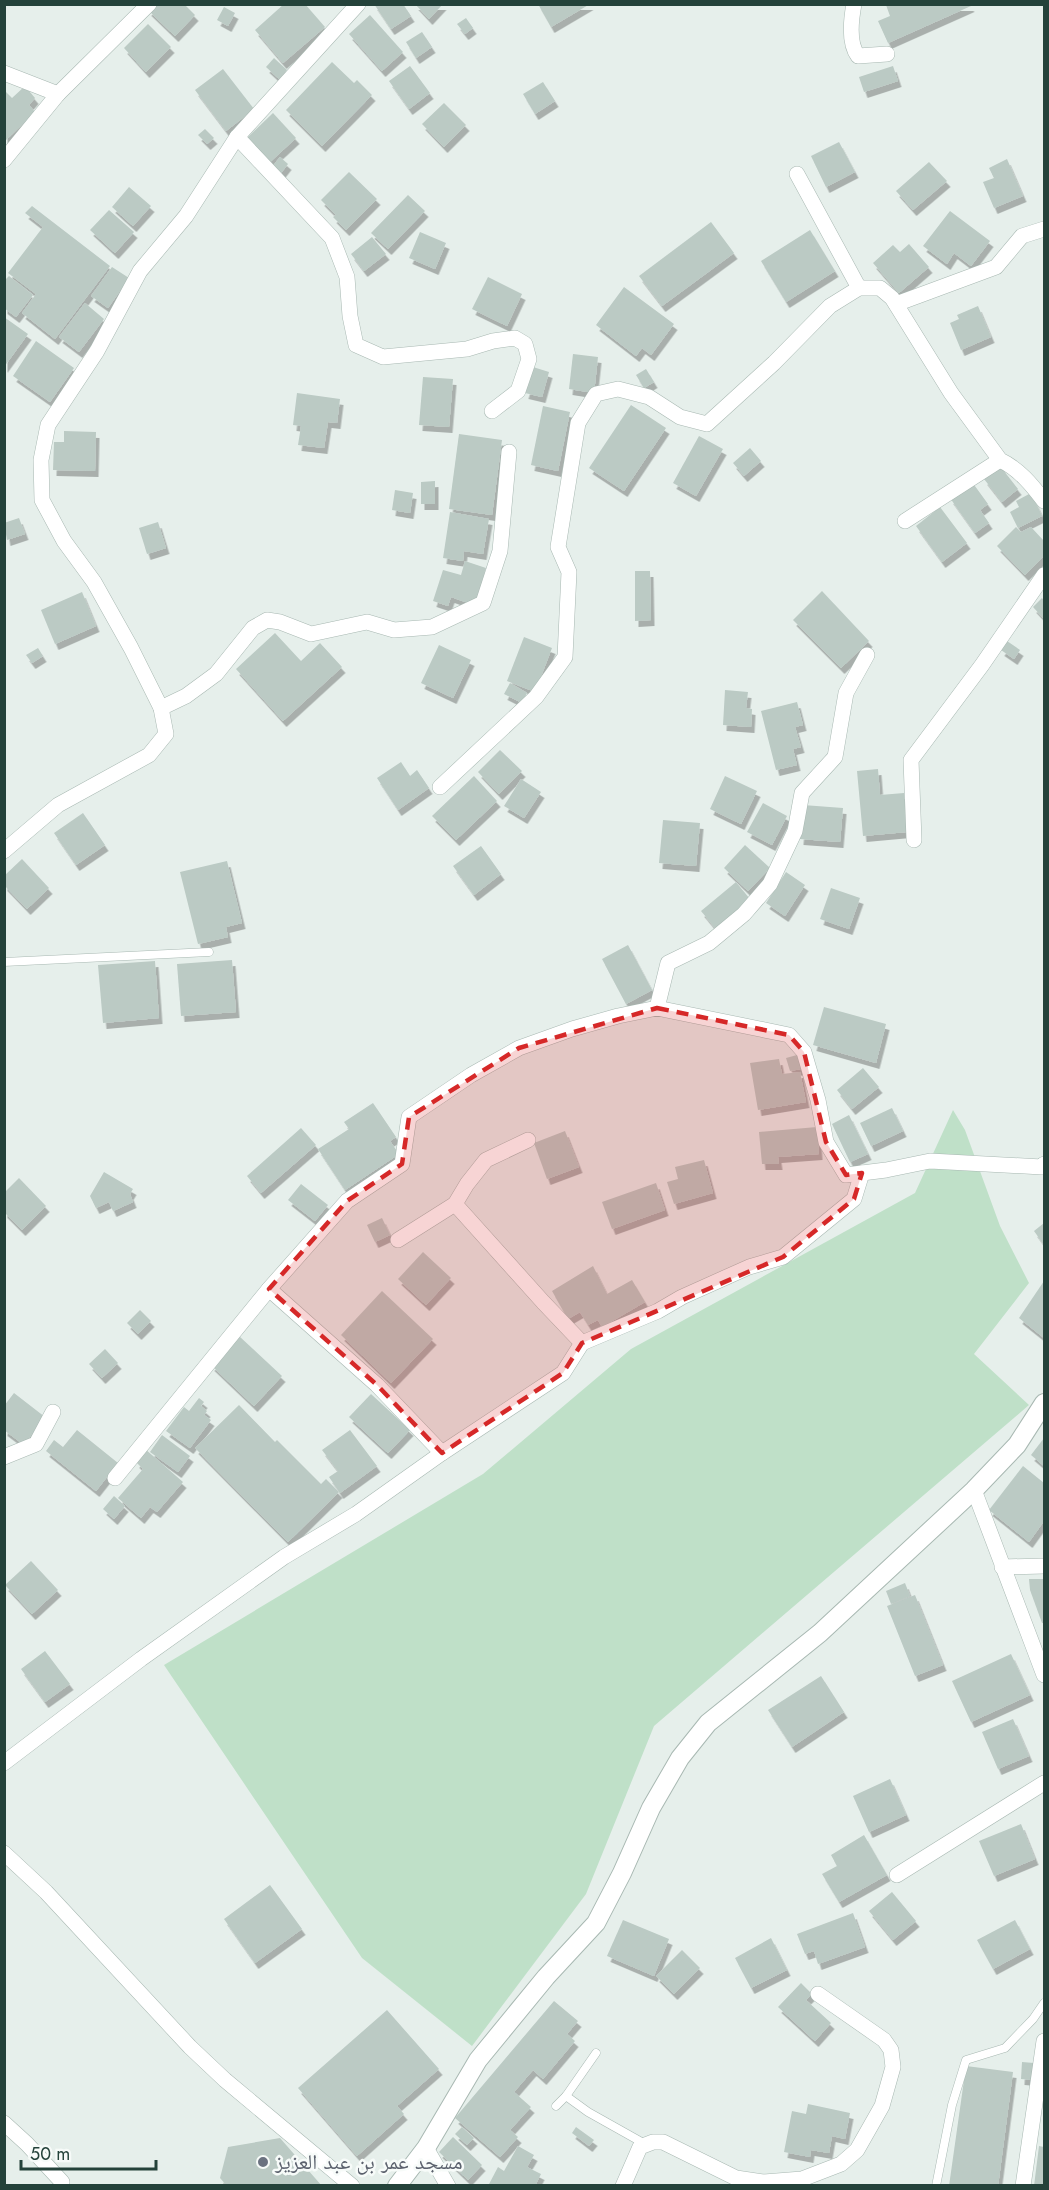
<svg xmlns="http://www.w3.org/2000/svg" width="1049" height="2190" viewBox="0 0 1049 2190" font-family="Jost,'Noto Naskh Arabic',sans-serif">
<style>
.green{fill:#bfe0c8}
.building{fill:#bbcac4;filter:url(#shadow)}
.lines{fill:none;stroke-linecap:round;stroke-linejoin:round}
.service-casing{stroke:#a8b8b2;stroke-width:9}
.minor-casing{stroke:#a8b8b2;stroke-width:16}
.tertiary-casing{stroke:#a8b8b2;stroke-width:20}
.service{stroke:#fff;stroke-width:8}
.minor{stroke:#fff;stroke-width:15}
.tertiary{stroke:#fff;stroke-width:18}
.marked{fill:#d62828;fill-opacity:0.2;stroke:#d62828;stroke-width:4.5;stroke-dasharray:12 8;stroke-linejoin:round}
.worship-dot{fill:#6b7280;stroke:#f7fbf9;stroke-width:2}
.labels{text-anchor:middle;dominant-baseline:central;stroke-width:5;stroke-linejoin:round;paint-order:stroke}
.worship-label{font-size:21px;fill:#5b616d;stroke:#f7fbf9;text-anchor:start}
</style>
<defs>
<filter id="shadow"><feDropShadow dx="3.5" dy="6" stdDeviation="0" flood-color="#0004"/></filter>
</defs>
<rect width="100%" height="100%" fill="#e6efeb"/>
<path class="green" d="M953,1110L965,1130L1000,1226L1029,1283L974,1354L1029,1405L654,1726L586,1894L472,2046L362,1958L164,1665L483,1474L631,1349L915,1193Z"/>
<g class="building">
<path d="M153,4H184L195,15L175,36L148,10Z"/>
<path d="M284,4H305L325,27L283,63L255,30Z"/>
<path d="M374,4H403L411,16L391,29Z"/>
<path d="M415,4H443L429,19Z"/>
<path d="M538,4H590L551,27Z"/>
<path d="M886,5H970L971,6L888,43L878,21L890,16Z"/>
<path d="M224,7L235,13L228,26L217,20Z"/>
<path d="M370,15L403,52L382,71L349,34Z"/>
<path d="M466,18L473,28L465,34L457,24Z"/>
<path d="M148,24L171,47L146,72L124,48Z"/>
<path d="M422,32L432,47L416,58L406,42Z"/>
<path d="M274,58L287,70L279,79L266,67Z"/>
<path d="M332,62L354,83L357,80L372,95L322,146L286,110Z"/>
<path d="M410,66L430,93L409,109L389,81Z"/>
<path d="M893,66L898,81L864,92L859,77Z"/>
<path d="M223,69L254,109L226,131L195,90Z"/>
<path d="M543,82L555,101L535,114L523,94Z"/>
<path d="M25,86L35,98L29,105L35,112L4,142V90L12,98Z"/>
<path d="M444,103L466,125L444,147L422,124Z"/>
<path d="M273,113L296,138L269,163L246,139Z"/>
<path d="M205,129L214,138L207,144L198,135Z"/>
<path d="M839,142L855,172L826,187L811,156Z"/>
<path d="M280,157L288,164L281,173L273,166Z"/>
<path d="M1007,159L1023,196L994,208L983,182L994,178L989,168Z"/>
<path d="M929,162L947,181L913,210L896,191Z"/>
<path d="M349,172L377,199L346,230L333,217L336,215L321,200Z"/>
<path d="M129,187L151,206L133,226L112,207Z"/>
<path d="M408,195L425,211L388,249L371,233Z"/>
<path d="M32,206L110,266L55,339L22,313L36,294L8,273L43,227L25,213Z"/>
<path d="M109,210L134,232L115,253L90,230Z"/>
<path d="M950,211L990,241L971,266L954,253L947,264L923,246Z"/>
<path d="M711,222L734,253L662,306L639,276Z"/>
<path d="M810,230L835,271L786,302L761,261Z"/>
<path d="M420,232L446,243L435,269L409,258Z"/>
<path d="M372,237L386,254L364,271L351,254Z"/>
<path d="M909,244L929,267L899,293L873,263L893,245L900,252Z"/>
<path d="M112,267L129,278L108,308L91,296Z"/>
<path d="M9,276L33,295L16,317L4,308V281Z"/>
<path d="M488,277L522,294L507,326L472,309Z"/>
<path d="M624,287L674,324L651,355L642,348L636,356L596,325Z"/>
<path d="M85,303L104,319L79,352L59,337Z"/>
<path d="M978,306L991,337L961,350L950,323L959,319L957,315Z"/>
<path d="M4,317L28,334L4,367Z"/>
<path d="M36,341L74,368L50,402L13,376Z"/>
<path d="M573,354L598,357L594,393L569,389Z"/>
<path d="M533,367L549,372L542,397L525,393Z"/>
<path d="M646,369L654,382L644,388L636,375Z"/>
<path d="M423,377L453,379L449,427L419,425Z"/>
<path d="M297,393L340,399L337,423L328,422L324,448L298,445L301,426L293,425Z"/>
<path d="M631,405L666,428L624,491L589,468Z"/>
<path d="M543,406L570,412L558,471L531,465Z"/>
<path d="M64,431L96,432L95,471L53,470L54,442H64Z"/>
<path d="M459,434L502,440L492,515L449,509Z"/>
<path d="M699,436L723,449L696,496L673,483Z"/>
<path d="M750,448L761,461L744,476L733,463Z"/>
<path d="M1000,466L1018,489L1002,502L984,479Z"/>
<path d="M435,481V504H421V482Z"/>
<path d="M972,482L988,504L980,510L989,523L975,533L950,498Z"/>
<path d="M395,490L413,493L410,513L392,510Z"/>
<path d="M1031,493L1042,516L1018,528L1010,512L1019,507L1016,501Z"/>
<path d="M940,507L967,543L942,562L916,526Z"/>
<path d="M450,512L489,519L483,554L464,551L463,561L443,558Z"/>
<path d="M19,518L25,534L7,540L4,523Z"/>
<path d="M158,522L166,548L147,554L139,528Z"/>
<path d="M1016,527L1021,532L1031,527L1044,541V556L1025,575L997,546Z"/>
<path d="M465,561L486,568L474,605L451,597L448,606L433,601L443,570L461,575Z"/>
<path d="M635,571H650L651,620L635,621Z"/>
<path d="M822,591L869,641L841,668L793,620Z"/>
<path d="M82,592L96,626L55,644L41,610Z"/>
<path d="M1042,598L1044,601V619L1033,607Z"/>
<path d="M275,633L301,661L320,643L342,667L283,721L236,669Z"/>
<path d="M524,637L552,648L535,692L507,681Z"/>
<path d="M1007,641L1020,650L1014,659L1001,650Z"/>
<path d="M439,645L471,660L453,698L421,683Z"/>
<path d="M38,648L43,656L32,663L26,655Z"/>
<path d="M510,683L527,693L522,703L504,694Z"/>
<path d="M725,690L748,692L746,708L752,709L751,727L723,725Z"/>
<path d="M797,702L803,725L795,727L801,747L793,749L797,765L776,770L761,711Z"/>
<path d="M500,750L522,771L499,794L478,772Z"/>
<path d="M401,762L410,776L417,770L429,788L398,810L377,778Z"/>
<path d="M878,769L880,795L904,793L907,832L863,836L857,771Z"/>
<path d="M474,776L497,801L456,840L432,816Z"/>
<path d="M725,776L757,791L741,824L710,809Z"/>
<path d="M521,779L541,792L524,818L504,806Z"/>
<path d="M763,803L787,816L772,845L747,832Z"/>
<path d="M803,805L843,808L840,842L800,839Z"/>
<path d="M83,813L105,845L76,865L54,833Z"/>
<path d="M663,820L700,823L696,866L659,863Z"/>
<path d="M745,845L770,868L748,891L724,868Z"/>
<path d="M481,846L501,874L474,895L453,866Z"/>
<path d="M22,859L49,888L27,909L4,885V876Z"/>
<path d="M227,861L242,923L226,927L228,937L198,944L180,872Z"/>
<path d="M786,872L805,885L785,916L766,903Z"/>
<path d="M736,882L750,899L715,928L701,911Z"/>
<path d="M831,888L860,898L849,929L820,919Z"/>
<path d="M628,945L652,990L626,1004L602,959Z"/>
<path d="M232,960L236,1012L181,1016L177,964Z"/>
<path d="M155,961L159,1018L103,1023L98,965Z"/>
<path d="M824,1007L886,1024L876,1063L813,1045Z"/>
<path d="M797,1055L801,1069L790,1071L786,1058Z"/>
<path d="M779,1059L782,1074L800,1072L806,1102L758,1110L750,1063Z"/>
<path d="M863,1068L879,1087L852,1109L837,1090Z"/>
<path d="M373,1103L396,1137L390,1141L399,1154L345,1190L318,1149L349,1129L344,1122Z"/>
<path d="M892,1108L903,1131L871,1146L860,1123Z"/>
<path d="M849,1115L868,1154L850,1162L832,1124Z"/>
<path d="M817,1127L819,1154L778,1157L779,1164H762L759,1132Z"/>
<path d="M301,1128L316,1145L261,1193L247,1176Z"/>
<path d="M565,1131L579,1167L547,1179L534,1143Z"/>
<path d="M704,1160L713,1193L674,1204L667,1182L678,1179L675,1167Z"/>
<path d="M104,1172L133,1189L130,1194L133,1202L113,1211L109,1202L96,1208L90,1196Z"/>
<path d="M19,1178L46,1206L22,1230L4,1212V1193Z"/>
<path d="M656,1183L665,1210L612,1229L602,1202Z"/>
<path d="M301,1184L328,1205L315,1221L288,1200Z"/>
<path d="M382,1218L390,1235L375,1242L367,1225Z"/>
<path d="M1044,1223V1245L1034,1231Z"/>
<path d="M423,1252L451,1278L426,1305L398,1279Z"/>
<path d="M593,1266L607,1294L632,1280L645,1302L602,1327L598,1320L588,1325L580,1312L568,1319L552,1291Z"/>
<path d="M1044,1281V1338L1019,1318Z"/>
<path d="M382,1291L433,1339L391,1383L341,1335Z"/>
<path d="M140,1310L151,1321L138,1334L127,1323Z"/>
<path d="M239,1336L282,1376L254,1406L211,1365Z"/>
<path d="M105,1349L118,1363L102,1378L89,1364Z"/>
<path d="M14,1393L45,1417L24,1445L4,1430L6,1418L4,1406Z"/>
<path d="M371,1394L410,1430L388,1453L349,1417Z"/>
<path d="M199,1398L204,1402L201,1406L207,1411L204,1415L211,1420L190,1448L166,1431L184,1407L189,1411Z"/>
<path d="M239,1405L275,1442L277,1440L321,1484L326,1479L339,1492L288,1542L195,1448Z"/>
<path d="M77,1430L118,1463L96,1491L46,1451L54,1440L63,1447Z"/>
<path d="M350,1430L377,1466L340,1493L329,1477L338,1471L322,1450Z"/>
<path d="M162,1435L190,1456L178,1472L150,1452Z"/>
<path d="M1044,1438V1466L1031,1455Z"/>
<path d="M145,1449L183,1482L157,1512L150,1507L141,1518L118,1498L143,1469L136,1462Z"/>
<path d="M1023,1466L1044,1483V1521L1029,1542L989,1510Z"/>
<path d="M114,1496L125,1506L114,1519L103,1509Z"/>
<path d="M31,1561L58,1590L32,1614L5,1585Z"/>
<path d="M1029,1579H1044V1623H1042L1030,1590Z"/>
<path d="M905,1583L910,1596L891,1604L886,1591Z"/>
<path d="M915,1595L943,1665L915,1676L887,1606Z"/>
<path d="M45,1651L70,1684L45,1702L21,1669Z"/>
<path d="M1011,1654L1030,1695L971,1722L952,1681Z"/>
<path d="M821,1676L844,1712L792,1747L768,1710Z"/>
<path d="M1013,1719L1029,1756L998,1769L982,1732Z"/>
<path d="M890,1779L906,1815L869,1832L853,1796Z"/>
<path d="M1021,1824L1035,1859L994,1876L979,1841Z"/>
<path d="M864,1835L887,1875L839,1902L822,1874L837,1866L831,1855Z"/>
<path d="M270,1885L302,1929L255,1963L224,1919Z"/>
<path d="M892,1892L916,1921L893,1940L869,1911Z"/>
<path d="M853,1913L865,1947L818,1964L814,1951L805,1954L797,1934Z"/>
<path d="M623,1920L669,1939L654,1976L607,1956Z"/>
<path d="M1015,1920L1030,1949L993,1969L977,1940Z"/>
<path d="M771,1938L787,1970L751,1988L735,1958Z"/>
<path d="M682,1950L700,1968L674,1994L656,1976Z"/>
<path d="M801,1983L812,1994L806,2000L831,2023L815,2041L778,2007Z"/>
<path d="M554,2001L578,2021L567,2034L575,2041L543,2079L533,2070L514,2092L531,2107L510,2130L518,2137L500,2157L455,2118Z"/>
<path d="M387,2010L439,2069L397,2106L404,2114L357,2156L298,2088Z"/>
<path d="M1022,2062L1034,2063L1033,2080L1021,2079Z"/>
<path d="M966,2066L1013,2072L998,2186H949Z"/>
<path d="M808,2104L850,2113L845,2139L832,2136L829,2153L811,2150L810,2157L784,2152L792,2111L806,2114Z"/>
<path d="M462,2127L474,2138L467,2145L455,2134Z"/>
<path d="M576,2127L594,2140L589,2146L572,2133Z"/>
<path d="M453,2137L482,2165L468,2180L439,2152Z"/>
<path d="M280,2138L322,2186H227L220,2178L228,2147Z"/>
<path d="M518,2146L534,2155L527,2167L541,2174L535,2186H488L498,2167L504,2171Z"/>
<path d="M1039,2146L1044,2147V2186H1034Z"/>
</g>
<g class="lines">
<g class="service-casing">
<g id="service">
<path d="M4,962L209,952"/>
<path d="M566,2096L588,2112L645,2144"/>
<path d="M556,2106L566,2096L596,2053"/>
<path d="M936,2186L952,2105L966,2060L1005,2048L1033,2019L1044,2003"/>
</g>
</g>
<g class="minor-casing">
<g id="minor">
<path d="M854,4C851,20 848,43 858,56L887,54"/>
<path d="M4,73L58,94"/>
<path d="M237,137L332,238L347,277L350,316L356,345L383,357L467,349L493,341L515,338L525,344L529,359L518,391L492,411"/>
<path d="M4,160L58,94L149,4"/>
<path d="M797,174L859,288"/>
<path d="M896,304L996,267L1022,236L1044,229"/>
<path d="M905,521L1000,460"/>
<path d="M161,708L186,696L216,674L253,628L267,620L280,622L311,634L367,622L394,630L432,627L483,603L500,551L509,452"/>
<path d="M440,787L536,697L565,657L569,572L558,547L578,423L596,394L618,389L649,397L680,417L707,424L774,363L830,306L859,288H880L892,298L951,393L1000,460C1019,469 1032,485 1044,501"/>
<path d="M914,840L911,760L982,665L1044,575"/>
<path d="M4,851L58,805L149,755L166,734L161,708L131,648L94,582L64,541L42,500L41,460L48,425L97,351L140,271L186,216L237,137L358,4"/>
<path d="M657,1008L668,963L709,943L744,914L770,884L795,831L802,793L835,757L846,693L867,655"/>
<path d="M455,1204L543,1302L582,1343"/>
<path d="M398,1240L455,1204L467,1184L486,1160L528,1140"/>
<path d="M269,1289L377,1385L442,1453"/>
<path d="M4,1457L36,1444L53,1412"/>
<path d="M115,1478L269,1289L347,1201L402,1164L409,1117L471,1075L519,1048L572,1029L618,1016L657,1008L789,1035L804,1052L818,1100L826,1142L846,1175L886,1170L930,1161L1042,1167L1044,1164"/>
<path d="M974,1490L1044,1675"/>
<path d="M1002,1567L1044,1566"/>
<path d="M4,1763L141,1659L284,1557L356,1514L442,1453L563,1373L582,1343L658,1311L682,1297L749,1267L783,1257L854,1199L862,1173"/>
<path d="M4,1853L46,1892L190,2047L225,2080L352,2186"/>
<path d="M897,1875L1044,1783"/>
<path d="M4,2123L27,2144L62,2182L61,2186"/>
<path d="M426,2148L448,2186"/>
<path d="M623,2186L640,2147L653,2142H663L736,2178L764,2182L802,2179L841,2164L857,2150L882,2106L893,2067L891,2050L884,2040L818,1994"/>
<path d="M1023,2186L1044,2041"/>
</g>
</g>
<g class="tertiary-casing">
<path id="tertiary" d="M397,2186L426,2148L478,2060L546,1977L596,1923L622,1873L651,1808L680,1758L708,1723L820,1633L974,1490L1017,1445L1044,1403"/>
</g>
<use href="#service" class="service"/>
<use href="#minor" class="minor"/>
<use href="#tertiary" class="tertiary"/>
</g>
<path class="marked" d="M657,1008L789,1035L804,1052L826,1142L846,1175L862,1173L854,1199L783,1257L582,1343L563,1373L442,1453L377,1385L269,1289L347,1201L402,1164L409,1117L519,1048Z"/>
<circle class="worship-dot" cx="263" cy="2162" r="6"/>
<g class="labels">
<g class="worship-label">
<text x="275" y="2162">مسجد عمر بن عبد العزيز</text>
</g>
</g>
<rect width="1049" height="2190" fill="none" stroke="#24423a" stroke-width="12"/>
<path d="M21 2160v9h135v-9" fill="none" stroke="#24423a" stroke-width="3"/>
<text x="30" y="2160" font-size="18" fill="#24423a" stroke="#f7fbf9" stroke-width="4.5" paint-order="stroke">50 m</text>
</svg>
